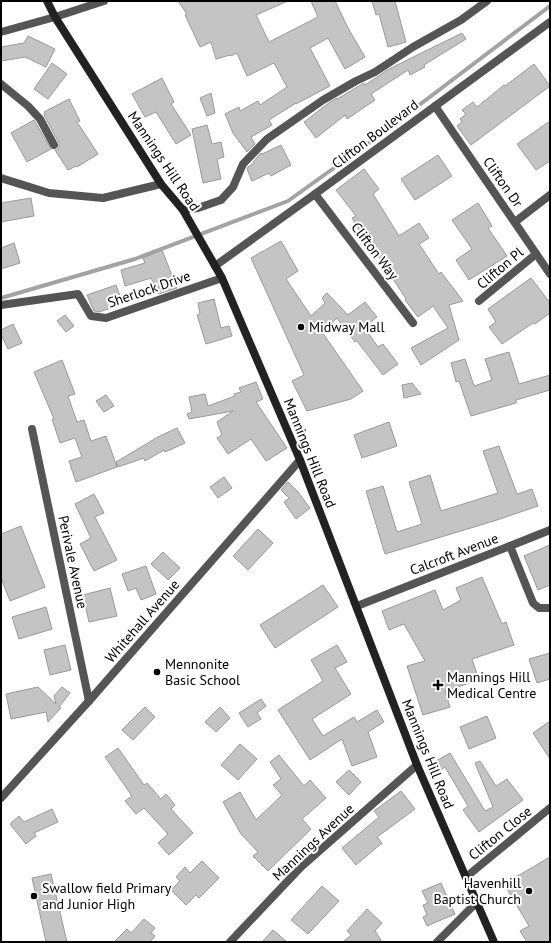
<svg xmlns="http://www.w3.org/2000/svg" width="551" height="943" viewBox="0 0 551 943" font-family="'PT Sans',sans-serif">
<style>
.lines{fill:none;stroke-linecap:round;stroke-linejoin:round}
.stream{stroke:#a3a3a3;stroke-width:4}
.building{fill:#c4c4c4;stroke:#999}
.minor{stroke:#555;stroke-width:8}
.tertiary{stroke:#555;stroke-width:8}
.secondary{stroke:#222;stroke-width:8}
.poi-dot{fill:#000;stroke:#fff;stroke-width:1.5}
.labels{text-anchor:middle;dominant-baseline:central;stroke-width:4;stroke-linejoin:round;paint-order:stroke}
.street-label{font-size:14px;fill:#000;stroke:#fff}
.poi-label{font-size:14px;fill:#000;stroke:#fff;text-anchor:start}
</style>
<rect width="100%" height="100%" fill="#fff"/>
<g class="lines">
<path class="stream" d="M1,298L135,259L288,201L373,140L550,6"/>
</g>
<g class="building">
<path d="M178,1H288L256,15L269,42L318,17L311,1H335L348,28L365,57L345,69L328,38L310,48L330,86L296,104V103L269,120L272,125L251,137L255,144L247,152L233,133L225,114L239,107L240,111L258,101L260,105L287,87L274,63L247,76L237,53L231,56L230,55L216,59L211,42L200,47L185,15L187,14Z"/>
<path d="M372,1H395L406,42L388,47L379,14L376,15Z"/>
<path d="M462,33L466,39L424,65L425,67L410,75L408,70L371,94L375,100L347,119L345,115L316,138L304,122L330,102L337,98V99L359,86L364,83L365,85L389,69Z"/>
<path d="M28,36L55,49L46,67L25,57L1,61V47L24,43Z"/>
<path d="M52,63L67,74L48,99L34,89Z"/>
<path d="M534,64L550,86L471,145L457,126L462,122L460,119L466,114L462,110L473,102L477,107L504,85L505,86Z"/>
<path d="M162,78L174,102L171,104L191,135L176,144L156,112L145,117L132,94Z"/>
<path d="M211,93L215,113L207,116L200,98Z"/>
<path d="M69,99L80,121L77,122L98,154L77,167L76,166L68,170L55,150L59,148V143L44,115L45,114L44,112Z"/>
<path d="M34,120L51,149L27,162L11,133Z"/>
<path d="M550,121V161L536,170L517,144Z"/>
<path d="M207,125L212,144L221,142L224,157L217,159L221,179L203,183L192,129Z"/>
<path d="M281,145L291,165L271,176L269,173L252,181L247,169L248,167L254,163L253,162L261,153L262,154Z"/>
<path d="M438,155L452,176L415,200L401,179Z"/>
<path d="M364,169L379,189L373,194L399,236L419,223L429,238L419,244L439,274L441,272L463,301L449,305L459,340L421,365L411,348L448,328L433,306L418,317L405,300L406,299L366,237L364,238L352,218L356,216L336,190Z"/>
<path d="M31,198L34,216L1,222V203Z"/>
<path d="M478,203L492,226L488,228L507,256L469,280L456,260L472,249L452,220Z"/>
<path d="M281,241L298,271L286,279L311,316L325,303L322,298L327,293L348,315L365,302L377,317L364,327L378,347L383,344L398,364L383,375L357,341L355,342L337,318L322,332L363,391L351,399L307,411L292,381L304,375L251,258Z"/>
<path d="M14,243L20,263L1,269V248Z"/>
<path d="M162,250L177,288L158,294L151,278L125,286L121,270L145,263L143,258Z"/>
<path d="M531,278L550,303V313L535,324L533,323L502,344L489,327L496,322L488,309Z"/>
<path d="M116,285L123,304L99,312L94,311L87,295Z"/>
<path d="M214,299L221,328L229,326L232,336L206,344L197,315L200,314L198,303Z"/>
<path d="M65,315L74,326L66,332L57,321Z"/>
<path d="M13,324L22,343L8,349L1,335V330Z"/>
<path d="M509,352L519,384L550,375V390L516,400V403L471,416L459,381L456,382L451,363L465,359L474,386L492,380L485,359Z"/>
<path d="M62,360L75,394L68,396L77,422L84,420L91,441L106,436L117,467L76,482L69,461L82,457L75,438L60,443L52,419H54L34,372Z"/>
<path d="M256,382L263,399L256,402L287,448L266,461L251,439L228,454L217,438L222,435L217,422L233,411L189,419L187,414L192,412L189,397L205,394L208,406L235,396L234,394L241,392L239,388Z"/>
<path d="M412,383L421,394L404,398L402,385Z"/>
<path d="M106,395L114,406L104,412L96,401Z"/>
<path d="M389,422L397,446L362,458L354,435Z"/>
<path d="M177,428L185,443L165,452L164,450L145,461L144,458L118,467L116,462L158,437Z"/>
<path d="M499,446L517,494L532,489L538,506L497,520L385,554L366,491L383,486L397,532L422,524L409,482L430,475L441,511L498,493L483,451Z"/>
<path d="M224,477L232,488L218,498L210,487Z"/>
<path d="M288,482L298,492L310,508L296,519L284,502L289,498L281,490Z"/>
<path d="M94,494L104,513L95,517L117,560L94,571L80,544L91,538L75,504Z"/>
<path d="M21,526L45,587L10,601L1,578V534Z"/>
<path d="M258,529L273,543L248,570L233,556Z"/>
<path d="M550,545V585L538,590L524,556Z"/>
<path d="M163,552L180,568L168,580L151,564Z"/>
<path d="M146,566L156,594L141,600L136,588L128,591L122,574Z"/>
<path d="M482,577L502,624L506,622L514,645L472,659L479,680L445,691L450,707L423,715L407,666L425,661L404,624L389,630L382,611L435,590L443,610L461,600L456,588Z"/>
<path d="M323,585L338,607L275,648L260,625Z"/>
<path d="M110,588L117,616L89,622L83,595Z"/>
<path d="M46,607L52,629L19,639L12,617Z"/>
<path d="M65,645L71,670L50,675L44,650Z"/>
<path d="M337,645L347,662L335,668L351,694L312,719L323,736L354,717L357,722L377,710L384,722L368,732L377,757L352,766L342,739L310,760L278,710L323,681L311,660Z"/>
<path d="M550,653V679L537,683L529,659Z"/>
<path d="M38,687L56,704L54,696L62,687L70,693L59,707L61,708L48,722L46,712L11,719L6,694Z"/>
<path d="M261,699L266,706L257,713L261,719L248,727L239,713Z"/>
<path d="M145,707L155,717L133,740L122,730Z"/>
<path d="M220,707L230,718L216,732L205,722Z"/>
<path d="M487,716L496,738L469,749L460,727Z"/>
<path d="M550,721V759L533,733Z"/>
<path d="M240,744L257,759L238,780L221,765Z"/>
<path d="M118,748L144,785L147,783L161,799L166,794L175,805L171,809L193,833L169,855L158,843L168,834L144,808L136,814L125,801L132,796L105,757Z"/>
<path d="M450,753L485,811L493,807L475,763L480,761L496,786L507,779L523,800L479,832L463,810L468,806L445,767L435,774L429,765Z"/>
<path d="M279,755L304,786L310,780L326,798L302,819L311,829L268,871L253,856L258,852L241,834L223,802L240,792L256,820L282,795L273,785L281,779L270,762Z"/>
<path d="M349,770L361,782L349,795L336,782Z"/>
<path d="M401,791L415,809L377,837L382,843L356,865L342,848L379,817L374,811Z"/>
<path d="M52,809L58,822L34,833L36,836L26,844L10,824L19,816L24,822Z"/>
<path d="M550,857V942H527L520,931L529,926L504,884Z"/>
<path d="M202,861L219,878L199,898L196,895L186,905L171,890L180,881L176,877L185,867L190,873Z"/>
<path d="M51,874L67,942H46L32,878Z"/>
<path d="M441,883L455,914L427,926L423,917L427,915L423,905L428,903L422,891Z"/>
<path d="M322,886L339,901L308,934L291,920Z"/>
<path d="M367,909L382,923L375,931L382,942H343L351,935L347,931Z"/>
<path d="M144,919L155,928L151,933L155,936L150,942H114L127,929L131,933Z"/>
<path d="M273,930L287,942H262Z"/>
</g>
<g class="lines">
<g class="minor">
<path d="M1,32L55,17L104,1"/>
<path d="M1,84L28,106L40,119L54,145"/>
<path d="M435,106L550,274"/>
<path d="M315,194L413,323"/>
<path d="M183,210L198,208L221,200L233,187L243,164L267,139L323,100L356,81L375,72L413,47L461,20L487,1"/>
<path d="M515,222L550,195"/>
<path d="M215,266L315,194L550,22"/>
<path d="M479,301L536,254"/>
<path d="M1,305L78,294L91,316L106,318L222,278"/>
<path d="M32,429L89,701"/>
<path d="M510,546L550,530"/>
<path d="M357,606L510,546L533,603L539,608H550"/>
<path d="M466,877L550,808"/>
<path d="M230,942L301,867L417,765"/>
<path d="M437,942L476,903"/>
</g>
<g class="tertiary">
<path d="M1,178L49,193L103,198L161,184"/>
<path d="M1,798L89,701L300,460"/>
</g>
<path class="secondary" d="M47,1L55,17L161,184L183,210L222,278L300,460L417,765L494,942"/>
</g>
<g class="poi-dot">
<circle cx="301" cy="327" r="4"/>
<circle cx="157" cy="672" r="4"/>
<path d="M436 679h4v4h4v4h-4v4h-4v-4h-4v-4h4z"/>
<circle cx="529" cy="891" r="4"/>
<circle cx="34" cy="896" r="4"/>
</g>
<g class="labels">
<g class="street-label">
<text transform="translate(375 134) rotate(-37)">Clifton Boulevard</text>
<text transform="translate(164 161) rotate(56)">Mannings Hill Road</text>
<text transform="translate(503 182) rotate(55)">Clifton Dr</text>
<text transform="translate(375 251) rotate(53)">Clifton Way</text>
<text transform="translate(500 268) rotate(-40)">Clifton Pl</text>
<text transform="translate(149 289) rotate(-19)">Sherlock Drive</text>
<text transform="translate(310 453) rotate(68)">Mannings Hill Road</text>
<text transform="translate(454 554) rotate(-21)">Calcroft Avenue</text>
<text transform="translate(73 562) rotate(78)">Perivale Avenue</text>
<text transform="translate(142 621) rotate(-49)">Whitehall Avenue</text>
<text transform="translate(428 754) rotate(68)">Mannings Hill Road</text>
<text transform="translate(500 833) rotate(-39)">Clifton Close</text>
<text transform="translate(313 842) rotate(-43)">Mannings Avenue</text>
</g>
<g class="poi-label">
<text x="309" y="327">Midway Mall</text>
<text x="165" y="664">Mennonite<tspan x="165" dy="16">Basic School</tspan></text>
<text x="447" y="677">Mannings Hill<tspan x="447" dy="16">Medical Centre</tspan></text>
<text x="521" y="883" text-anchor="end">Havenhill<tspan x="521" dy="16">Baptist Church</tspan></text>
<text x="42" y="888">Swallow field Primary<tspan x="42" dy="16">and Junior High</tspan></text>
</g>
</g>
<rect width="551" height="943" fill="none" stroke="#000000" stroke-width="4"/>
</svg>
